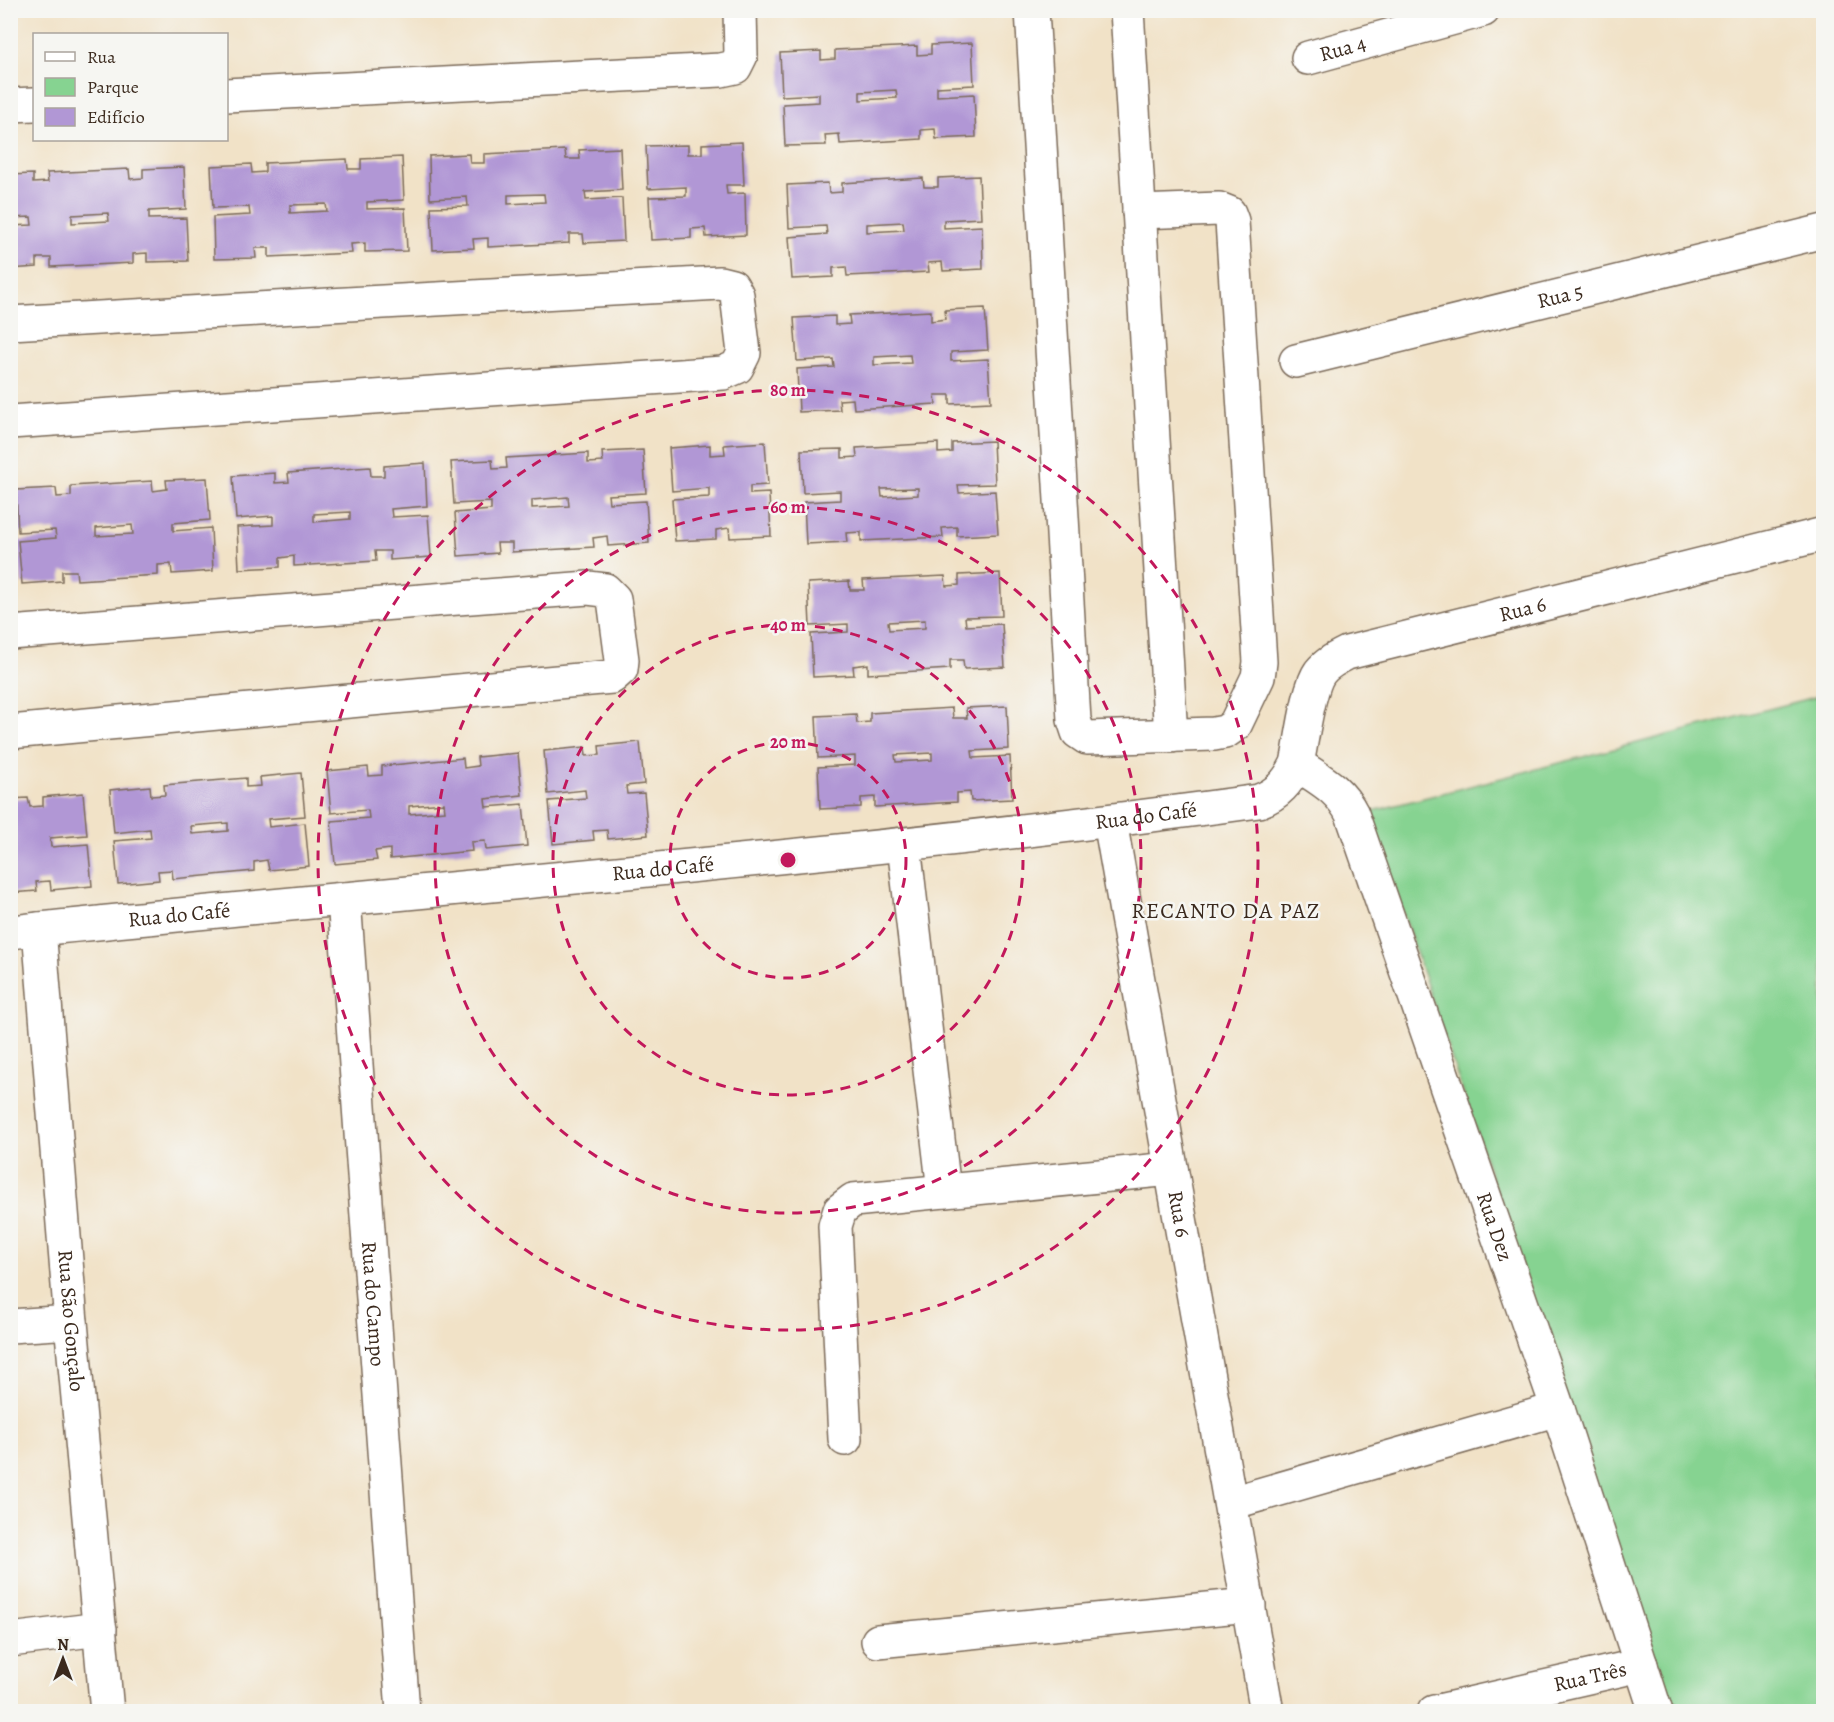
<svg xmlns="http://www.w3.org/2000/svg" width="1834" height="1722" viewBox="0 0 1834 1722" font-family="Alegreya,serif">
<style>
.green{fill:#86d391;stroke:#607e58;stroke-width:1.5}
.building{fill:#b197d5;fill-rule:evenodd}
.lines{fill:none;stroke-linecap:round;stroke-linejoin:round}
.street-casing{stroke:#7b6a59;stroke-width:36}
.secondary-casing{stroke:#7b6a59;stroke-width:36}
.street{stroke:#fff;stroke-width:33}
.secondary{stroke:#fff;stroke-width:33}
.ring{fill:none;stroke:#c2185b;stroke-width:3;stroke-dasharray:10 8}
.labels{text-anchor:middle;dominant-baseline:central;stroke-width:5;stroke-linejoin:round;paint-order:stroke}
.street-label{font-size:21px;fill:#3b2a1e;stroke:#f6f6f2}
.neighbourhood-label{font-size:22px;letter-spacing:1.5px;fill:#3b2a1e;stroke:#f6f6f2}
.centre{fill:#c2185b;stroke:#f6f6f2;stroke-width:3}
.ring-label{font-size:18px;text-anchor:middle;font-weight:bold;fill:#c2185b;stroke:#f6f6f2;stroke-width:5;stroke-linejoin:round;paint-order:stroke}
</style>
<rect width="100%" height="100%" fill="#f6f6f2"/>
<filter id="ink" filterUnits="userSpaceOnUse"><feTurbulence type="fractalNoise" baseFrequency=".0167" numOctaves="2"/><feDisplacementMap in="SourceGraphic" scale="12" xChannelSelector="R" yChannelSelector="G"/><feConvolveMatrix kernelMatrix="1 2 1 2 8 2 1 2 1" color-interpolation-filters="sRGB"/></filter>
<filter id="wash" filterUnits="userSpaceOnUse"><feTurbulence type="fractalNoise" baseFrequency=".008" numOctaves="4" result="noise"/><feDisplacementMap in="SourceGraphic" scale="24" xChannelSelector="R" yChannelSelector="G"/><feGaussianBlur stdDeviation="1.35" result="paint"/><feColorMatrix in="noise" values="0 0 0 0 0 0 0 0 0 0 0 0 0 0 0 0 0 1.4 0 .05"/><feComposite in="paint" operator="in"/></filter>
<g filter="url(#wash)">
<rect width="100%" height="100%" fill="#f1e2c7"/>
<path class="green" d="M1823,695V1711H1670L1369,812Z"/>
<g id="blocks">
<g class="building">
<path d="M972,43L974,85L937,87V96L974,94L976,137L936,139L935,129L921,130V139L840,144L839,134L825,135L826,145L785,146L783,104L819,102V94L782,96L780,53L821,51V60L835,59V50L917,46V55L931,54V45ZM896,90L897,98L860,100V92Z"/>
<path d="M742,142L744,185H726L727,194L745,193L746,235L706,237L705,228L691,229V238L651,240L649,197L686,196V187L648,189L646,146L688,145V154H702V144Z"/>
<path d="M620,148L622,190L585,192L586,200L622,198L624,241L584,243L583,234H569V243L488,247V238L473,239L474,248L433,250L431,207L468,206L467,197L430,199L429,156L469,154L470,163H484V154L565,150L566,159H580L579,150ZM544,194L545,202L508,204V195Z"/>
<path d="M402,157L404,200L367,202V209L405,208L407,251L365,252V243L351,244L352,253L269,257V248H255L256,258L214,259L213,217L250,215L249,207L213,208L211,166L251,164L252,173L265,172V163L347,159L348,169H361V159ZM326,204L327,211L290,213V205Z"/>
<path d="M184,167L186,209L149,211V219L186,218L188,261L147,262V253L133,254V263L51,267V258H37V267L10,269V226L32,225L31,217L10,218V175L33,174V183L48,182L47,173L129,169L130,179L143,178V169ZM108,213L109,221L72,223V215Z"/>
<path d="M979,176L981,218L944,220V228L982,226L983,269L943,271L942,262L928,263L929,272L847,276L846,267L833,268V277L792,279L789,237L827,234L826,226L789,228L787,185L828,183L829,193L842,192V183L923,178L924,187H938V178ZM903,222L904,230L867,232V224Z"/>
<path d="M985,308L988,350L951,352V361L988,359L991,402L950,404V395H935L936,404L854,409L853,399L839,400L840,410L799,412L797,369L834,367L833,359L797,361L794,318L835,316V325L850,324L849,315L931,311V321L946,319L945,310ZM910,355L911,363L874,365V357Z"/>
<path d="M993,441L995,484L958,485L959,493L995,491L998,534L957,536V527L942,528L943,537L861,541V532L846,533L847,542L806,544L804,502L840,500V491L803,493L801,450L842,449V458L857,457L856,448L938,443V453L952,452V443ZM918,488V495L882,497L881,489Z"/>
<path d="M765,442L768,485L750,486V494L769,493L771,536L730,538L729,528L716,530V539L675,541L672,499L709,497V488L672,491L669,448L710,445V455L725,454L724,445Z"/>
<path d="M643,450L646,493L608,495L609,503L646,501L649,543L608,546L607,536L593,538L594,547L512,552V543H497L498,553L458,556L455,513L491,510V502L454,504L451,462L492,460L493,469L507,468L506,458L588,453V463L603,462L602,452ZM568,497L569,506L532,508V500Z"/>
<path d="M425,463L427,506L391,509L392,517L428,515L431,557L390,560V551H375L376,561L294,566V556L280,558V567L239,569L237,527L273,525V516L236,519L233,476L275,473V483L289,482L288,473L370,467L371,476H384V466ZM350,512V519L314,522V514Z"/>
<path d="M207,478L210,520L173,523V531L211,528L213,571L172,574L171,564L158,565V575L77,580L76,571H62V581L22,584L18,541L56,538L55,530L18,532L16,490L56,488L57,497L71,496V486L152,481L153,491L167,489L166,480ZM132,525L133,534L96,536V528Z"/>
<path d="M1000,573L1002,616L965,617L966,626L1002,624L1005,667L964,669L963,660H950V669L868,674V664L853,666L854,675L813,677L811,634L848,632V624L810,626L808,583L849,581L850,590H864L863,580L945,576L946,586L959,585V575ZM925,620V628L889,630L888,622Z"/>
<path d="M1007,706L1009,749L972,751L973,758L1010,756L1012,799L971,801L970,792L957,793V802L875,807V797L861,798V807L820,809L818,767L855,765V756L818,758L816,716L856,714L857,723L870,722V713L952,708L953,718H967L966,708ZM932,753V760L896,762L895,755Z"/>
<path d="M640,742L644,784L626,786L627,794L644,793L648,835L608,839L607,830L593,831L594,840L553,844L549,801L586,798L585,790L548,794L544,751L585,747L586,756L600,755L599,746Z"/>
<path d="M518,753L522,795L485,799L486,807L523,804L527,846L486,850L485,841L471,842L472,851L390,859V849L375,851L377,860L335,864L331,821L369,818L368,810L331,813L327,771L368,767L369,776L382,775V766L463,758L464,768L478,766L477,757ZM444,803L445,811L409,814V806Z"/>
<path d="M301,773L305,816L268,819L269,827L305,823L309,866L269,870L267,860L254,862V871L173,879L172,870L158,871L159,880L118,884L114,841L151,838L150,829L114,833L110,790L150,786L151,796L165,795L164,785L246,778V787L261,786L260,777ZM228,823V831L192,834L191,826Z"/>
<path d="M83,793L87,835L50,838L51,847L88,844L92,886L51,890L50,881L36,882L37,891L10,893V799L28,798L30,807L43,806V797Z"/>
</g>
</g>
</g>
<g filter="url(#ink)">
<use href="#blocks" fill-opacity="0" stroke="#7b6a59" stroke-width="1.5"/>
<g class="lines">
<g class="street-casing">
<g id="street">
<path d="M1032,10L1074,720L1078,732L1087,738L1214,734L1225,732L1235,725L1258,677L1260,662L1232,221L1229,213L1219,209L1139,212"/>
<path d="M1127,10L1171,736"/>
<path id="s1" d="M1308,58L1483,10"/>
<path d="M226,95L721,70L735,67L741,55L740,10"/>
<path d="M10,105L34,104"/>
<path d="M10,323L720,283L732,286L737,295L744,353L737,367L723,373L10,422"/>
<path id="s2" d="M1296,361L1824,231"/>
<path d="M10,633L588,588L605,590L614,599L622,660L621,669L612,677L10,732"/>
<path id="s3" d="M1297,764C1320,780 1339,788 1352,814L1558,1409L1656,1712"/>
<path id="s4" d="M1110,821L1267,1712"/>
<path d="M904,845L944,1191"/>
<path id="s5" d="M344,899L403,1712"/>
<path id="s6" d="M39,929L71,1322L107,1712"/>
<path d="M10,1326L71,1322"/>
<path d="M845,1439L835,1226L840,1210L853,1200L1171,1169"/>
<path d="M1231,1503L1558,1409"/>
<path d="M10,1640L100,1629"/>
<path d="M878,1641L1249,1605"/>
<path id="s7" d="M1434,1712L1641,1665"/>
</g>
</g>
<g class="secondary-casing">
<g id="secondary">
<path id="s8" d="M10,932C426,888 844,858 1259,801C1278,794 1288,782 1297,764C1302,741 1308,688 1320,672C1327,663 1337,658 1347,653L1824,534"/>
</g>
</g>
<use href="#street" class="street"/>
<use href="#secondary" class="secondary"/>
</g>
</g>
<g class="ring">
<circle cx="788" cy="860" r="118"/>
<circle cx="788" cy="860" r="235"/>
<circle cx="788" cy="860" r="353"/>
<circle cx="788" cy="860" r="470"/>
</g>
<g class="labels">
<g class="street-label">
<text stroke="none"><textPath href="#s1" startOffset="36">Rua 4</textPath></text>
<text stroke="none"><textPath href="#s2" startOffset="272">Rua 5</textPath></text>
<text stroke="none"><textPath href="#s8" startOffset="1620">Rua 6</textPath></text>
<text stroke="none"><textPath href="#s8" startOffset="1142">Rua do Café</textPath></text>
<text stroke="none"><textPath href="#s8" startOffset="656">Rua do Café</textPath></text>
<text stroke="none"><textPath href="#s8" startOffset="170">Rua do Café</textPath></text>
<text stroke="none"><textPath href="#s4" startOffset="399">Rua 6</textPath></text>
<text stroke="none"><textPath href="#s3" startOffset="512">Rua Dez</textPath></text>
<text stroke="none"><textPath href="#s5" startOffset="406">Rua do Campo</textPath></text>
<text stroke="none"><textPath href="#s6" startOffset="393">Rua São Gonçalo</textPath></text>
<text stroke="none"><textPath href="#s7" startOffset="160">Rua Três</textPath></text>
</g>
<g class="neighbourhood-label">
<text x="1226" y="911">RECANTO DA PAZ</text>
</g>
</g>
<circle cx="788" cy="860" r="9" class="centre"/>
<g class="ring-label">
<text x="788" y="396">80 m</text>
<text x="788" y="513">60 m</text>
<text x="788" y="631">40 m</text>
<text x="788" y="748">20 m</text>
</g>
<rect width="1834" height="1722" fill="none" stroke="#f6f6f2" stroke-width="36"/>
<rect x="33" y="33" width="195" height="108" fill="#f6f6f2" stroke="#aba49d" stroke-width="1.5"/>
<rect x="45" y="52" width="30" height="9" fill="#ffffff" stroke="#aba49d" stroke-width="1.5"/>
<text x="87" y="63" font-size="18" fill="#3b2a1e">Rua</text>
<rect x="45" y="78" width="30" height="18" fill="#86d391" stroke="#aba49d" stroke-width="1.5"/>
<text x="87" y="93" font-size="18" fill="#3b2a1e">Parque</text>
<rect x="45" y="108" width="30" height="18" fill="#b197d5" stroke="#aba49d" stroke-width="1.5"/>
<text x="87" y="123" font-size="18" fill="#3b2a1e">Edifício</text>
<g transform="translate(63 1659)" stroke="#f6f6f2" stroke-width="4.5" paint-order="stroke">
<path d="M0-4.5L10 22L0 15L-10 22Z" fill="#3b2a1e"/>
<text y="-9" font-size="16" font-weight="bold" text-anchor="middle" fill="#3b2a1e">N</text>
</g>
</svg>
